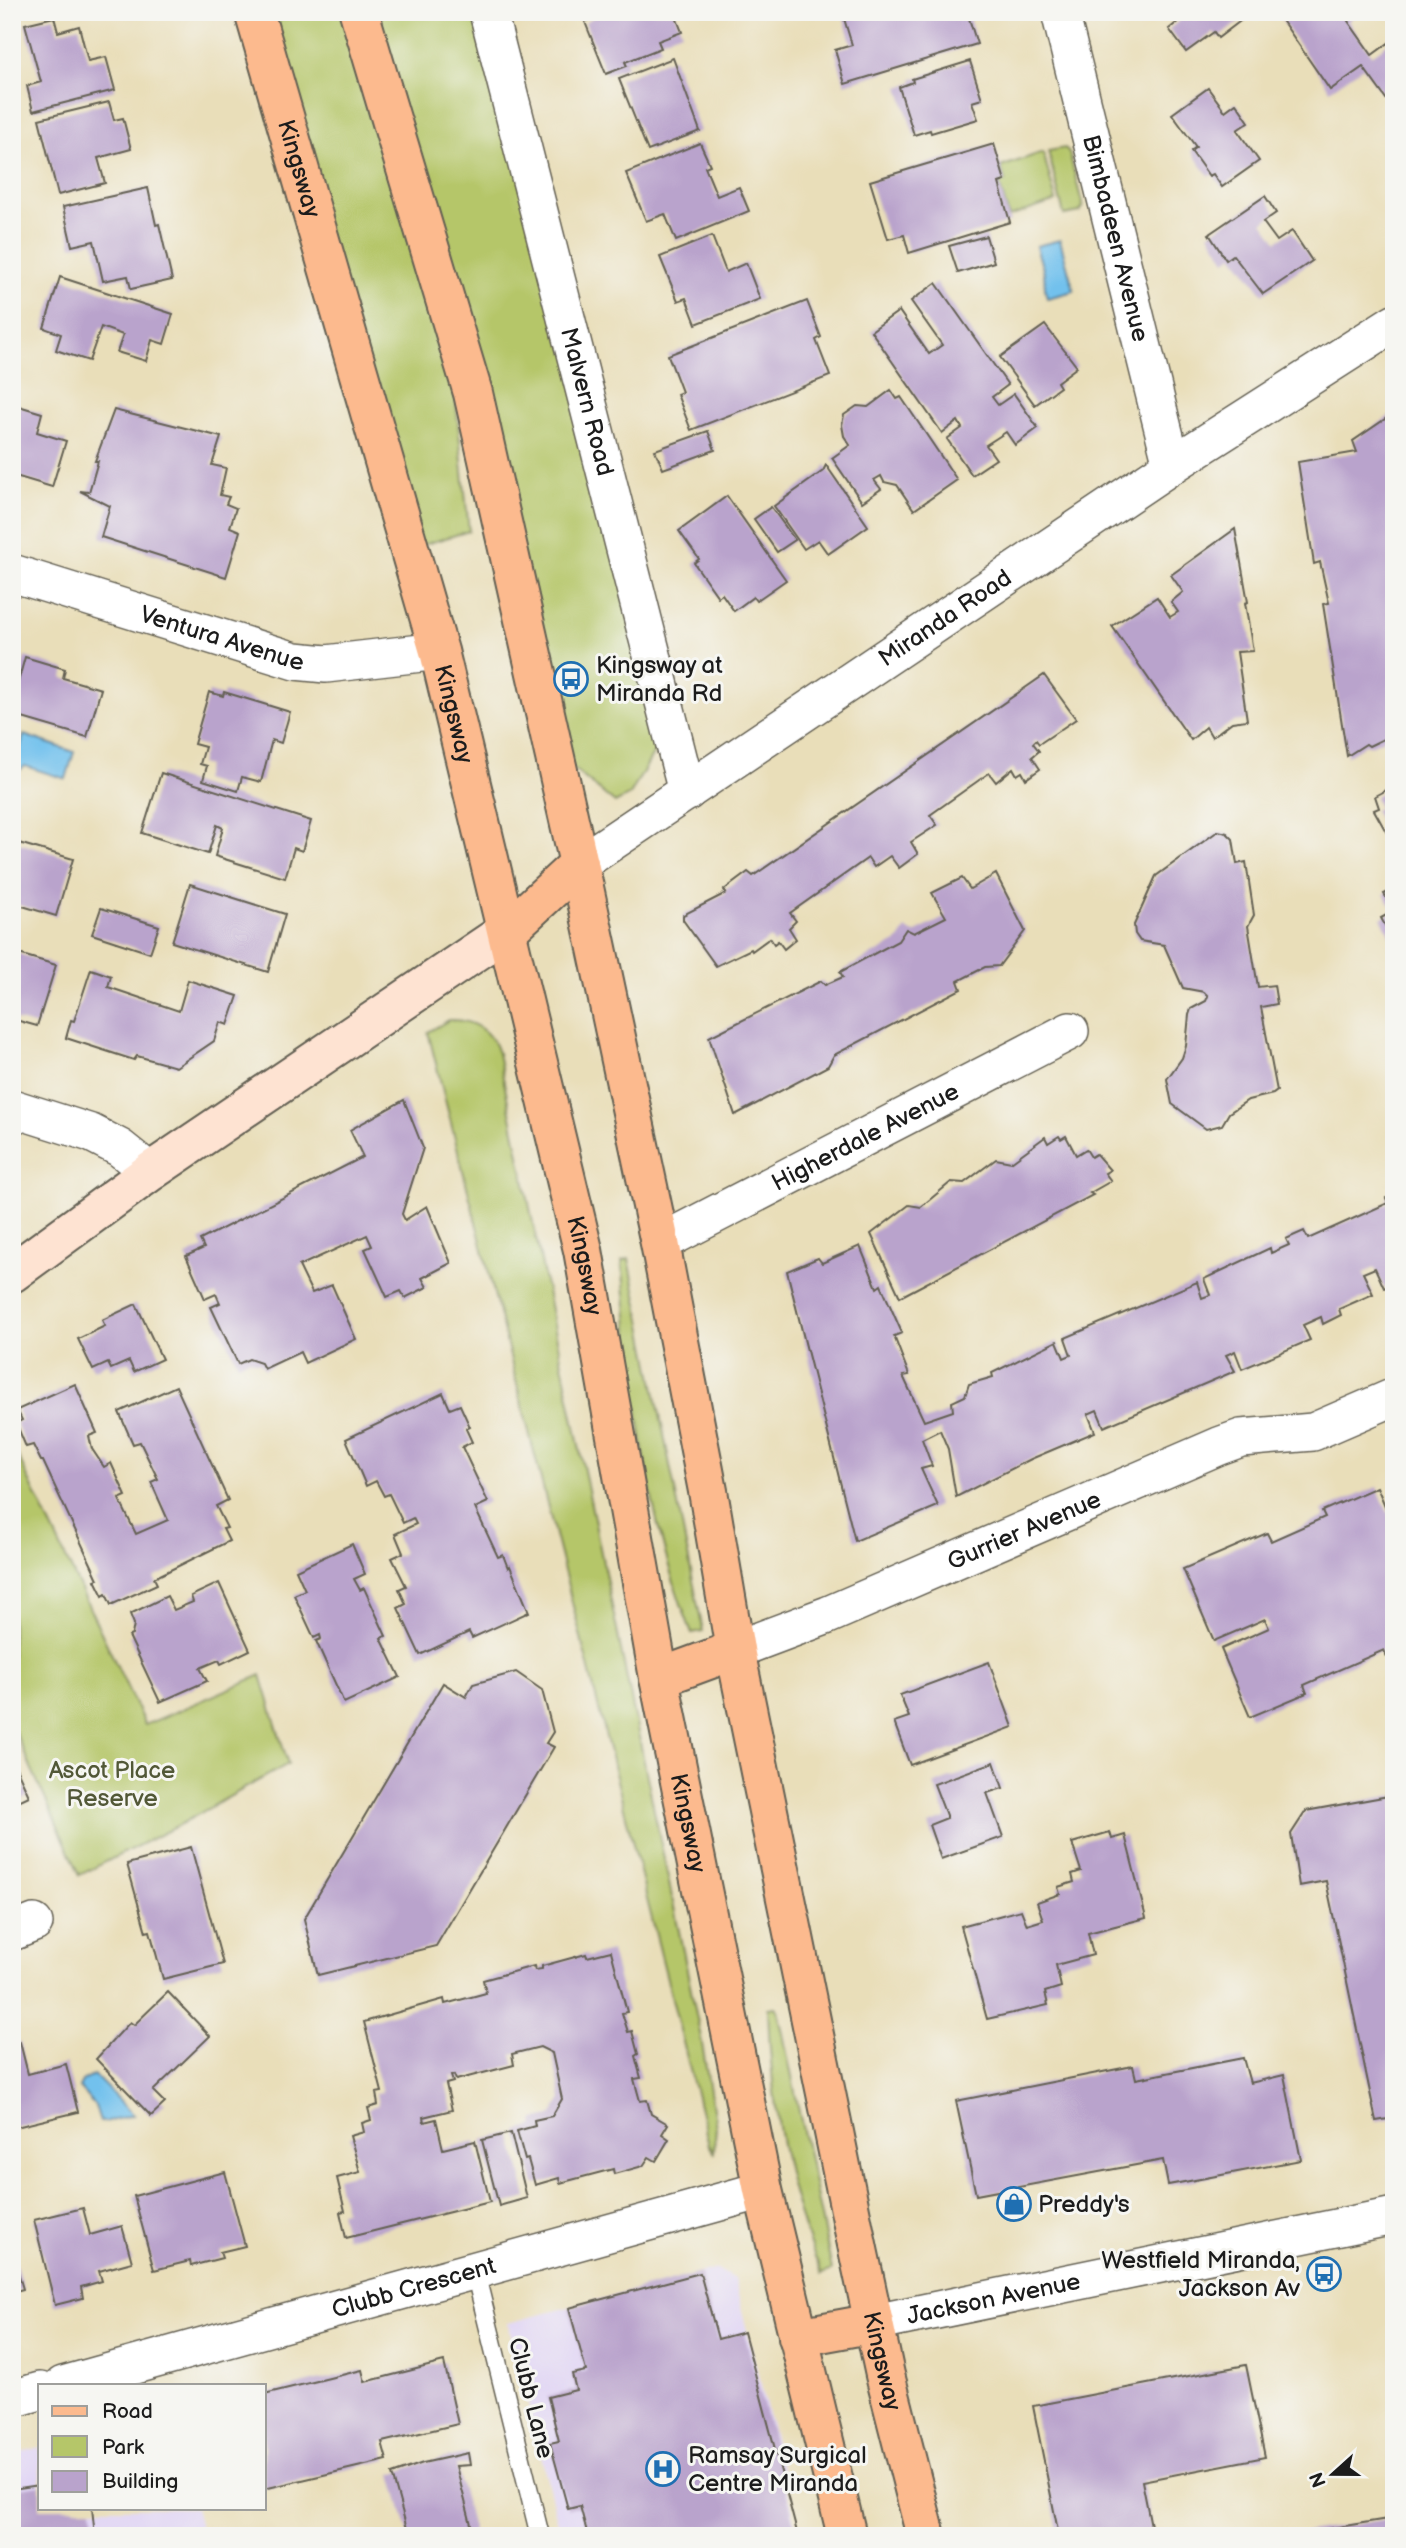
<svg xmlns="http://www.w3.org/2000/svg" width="1406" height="2548" viewBox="0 0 1406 2548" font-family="'Balsamiq Sans',sans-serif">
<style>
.built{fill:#e0d4f4}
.green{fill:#b5c669;stroke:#687142;stroke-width:2}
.water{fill:#72c1ed;stroke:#476e84;stroke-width:2}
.building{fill:#b9a3cc}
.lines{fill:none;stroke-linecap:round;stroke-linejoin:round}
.lane-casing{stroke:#646053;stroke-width:21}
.street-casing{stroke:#646053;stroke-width:40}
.secondary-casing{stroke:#646053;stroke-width:42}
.primary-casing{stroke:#646053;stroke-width:42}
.lane{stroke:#fff;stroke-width:18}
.street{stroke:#fff;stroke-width:37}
.secondary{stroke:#fee3d2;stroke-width:38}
.primary{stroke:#fcba8e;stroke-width:38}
.labels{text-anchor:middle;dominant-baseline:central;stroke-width:6;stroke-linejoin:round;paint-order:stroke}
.street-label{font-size:24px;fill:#1c1c1c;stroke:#f6f6f2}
.poi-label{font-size:24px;fill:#1c1c1c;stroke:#f6f6f2;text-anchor:start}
.park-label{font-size:24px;fill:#525837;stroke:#f6f6f2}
</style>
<rect width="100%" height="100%" fill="#f6f6f2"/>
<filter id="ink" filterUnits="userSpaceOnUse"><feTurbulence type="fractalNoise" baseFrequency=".0143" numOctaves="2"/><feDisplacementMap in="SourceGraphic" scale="14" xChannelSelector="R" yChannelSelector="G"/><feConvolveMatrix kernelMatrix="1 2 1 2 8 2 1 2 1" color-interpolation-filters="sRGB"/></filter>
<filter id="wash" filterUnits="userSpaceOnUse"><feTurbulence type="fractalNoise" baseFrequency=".00686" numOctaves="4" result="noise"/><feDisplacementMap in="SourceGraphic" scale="28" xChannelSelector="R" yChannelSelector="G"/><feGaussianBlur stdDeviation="1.57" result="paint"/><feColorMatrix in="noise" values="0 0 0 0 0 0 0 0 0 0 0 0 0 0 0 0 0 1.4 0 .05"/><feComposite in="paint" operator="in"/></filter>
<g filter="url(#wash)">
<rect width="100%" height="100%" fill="#e9deb9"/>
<g class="built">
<path d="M717,2269L734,2279L799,2536H561L508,2323Z"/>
<path d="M40,2447V2508H195L202,2536H12V2455Z"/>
</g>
<g class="green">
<path d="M254,12H488L670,724L630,795L615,803L554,753L446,305L469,531L409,549Z"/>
<path d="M1065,148L1069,152L1083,207L1080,212L1064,215L1048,151Z"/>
<path d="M1043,152L1056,201L1009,217L999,183L1005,181L1001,167Z"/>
<path d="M449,1020C472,1019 491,1030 498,1053L701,2038L716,2127L714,2152L709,2145C613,1774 524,1402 428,1032Z"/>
<path d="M629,1259L703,1631L692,1633C644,1515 633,1387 622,1261Z"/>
<path d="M12,1444L145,1725L261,1675L288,1764L177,1826L80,1875L12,1726Z"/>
<path d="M775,2007L778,2010L832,2270L822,2274C784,2189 771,2100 768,2008Z"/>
</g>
<g class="water">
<path d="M1060,240L1074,291L1047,298C1043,286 1046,276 1043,269C1041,261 1038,255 1036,246Z"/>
<path d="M24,735L74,752L66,779L25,766L17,772L13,770Z"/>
<path d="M93,2075L96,2077L133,2115L106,2122L100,2121L95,2106L79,2088L82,2082Z"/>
</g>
<g id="blocks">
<g class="building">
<path d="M603,12H674L682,32L658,41L661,48L625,62L627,66L606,74L585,22Z"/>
<path d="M842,12H967L977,44L845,84L835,50L852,45Z"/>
<path d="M1174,12H1252L1218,38L1214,32L1186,52L1169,29L1180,20Z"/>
<path d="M1284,12H1360L1348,21L1372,55L1394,39V110L1363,67L1330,90L1279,16Z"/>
<path d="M54,17L58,32L79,26L88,61L106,57L115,90L33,111L27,86L41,82L25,24Z"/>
<path d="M673,58L700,131L648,151L619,79Z"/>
<path d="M970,61L982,99L972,102L978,119L931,133L930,130L914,135L899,87L913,82L912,79Z"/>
<path d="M1208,88L1225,111L1236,103L1249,122L1237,130L1259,161L1222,187L1213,174L1209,176L1191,151L1196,147L1172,114Z"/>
<path d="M109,102L114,120L123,118L131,149L98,158L105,183L58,195L39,119Z"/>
<path d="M700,143L710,165L705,167L717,196L739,187L749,211L676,241L665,214L646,221L626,173Z"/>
<path d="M994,144L1005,181L999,183L1010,222L909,253L904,235L888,239L870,181Z"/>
<path d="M148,188L156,225L159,224L172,280L131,289L128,276L103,281L94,241L72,246L63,207Z"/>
<path d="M1265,196L1276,213L1263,222L1277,241L1292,231L1312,261L1263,294L1233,255L1226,260L1209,234Z"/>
<path d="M712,236L726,272L746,263L760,299L696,324L686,298L678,301L660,257Z"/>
<path d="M986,236L994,262L958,273L949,246Z"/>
<path d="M60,277L173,314L164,344L152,340L146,361L117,352L123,335L101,327L89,361L56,350L61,334L44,328Z"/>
<path d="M936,283L1008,385L992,397L998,405L1014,394L1038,428L1015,445L1006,432L986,445L996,459L972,475L947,439L962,428L958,421L942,433L871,331L899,311L929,354L942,345L911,301Z"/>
<path d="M807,301L821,337L816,340L830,376L691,430L677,394L682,392L668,355Z"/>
<path d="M1045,325L1077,367L1057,382L1060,387L1035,405L1000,357Z"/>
<path d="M891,390L897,399L901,397L957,480L914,510L897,485L884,482L881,476L874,480L881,489L862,502L832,458L850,445L844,436L842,425L844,415L857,406L868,407Z"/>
<path d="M12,404L42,413L37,432L66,441L52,487L12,475Z"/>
<path d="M114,410L221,437L212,465L226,468L220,495L229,497L226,504L236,508L230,527L240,531L226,577L101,537L110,506L80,491L89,492L98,461H95Z"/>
<path d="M1394,413V734L1369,746L1366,744L1347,756L1323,604L1329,603L1320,562L1314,564L1298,462L1357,452L1353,441Z"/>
<path d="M708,431L715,450L663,469L655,450Z"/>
<path d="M826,465L868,526L828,554L818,540L804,549L774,506L823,471Z"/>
<path d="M727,496L786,580L756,601L753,597L734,611L722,594L718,597L694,563L699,559L679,531Z"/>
<path d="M771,507L795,540L777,552L754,519Z"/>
<path d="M1235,529L1248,602L1245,603L1253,651L1237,652L1247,720L1232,722L1212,737L1206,727L1191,740L1112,626L1157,597L1170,617L1178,612L1171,602L1183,592L1171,575Z"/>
<path d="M25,657L65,669L63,678L101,689L87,737L12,715V704Z"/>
<path d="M1044,675L1076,719L1039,744L1036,740L1033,743L1039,751L1032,757L1040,769L1026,779L1022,772L1017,775L1013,768L996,782L989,773L930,815L937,825L911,842L918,854L899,868L890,856L874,867L868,858L790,913L796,921L789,928L796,939L784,949L778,941L774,944L770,938L752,951L751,949L716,966L683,920V915L726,893L724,890L748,872L753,876Z"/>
<path d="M209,692L223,696L224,692L290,712L281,743L272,740L261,782L242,777L238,791L203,780L207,766L200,764L205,747L194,744Z"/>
<path d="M161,773L311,821L302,851L294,848L285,878L215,856L223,828L217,825L208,854L142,833Z"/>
<path d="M1394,786V846L1374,810L1379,808L1375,796Z"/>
<path d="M1218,831L1227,833L1233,839L1237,864L1246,862L1254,915L1248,926L1258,987L1274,985L1277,1004L1261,1007L1277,1091L1273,1094L1248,1100L1229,1113L1222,1125L1206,1129L1172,1104L1167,1079L1182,1058L1186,1046L1189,1015L1191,1009L1206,1001L1208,996L1204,992L1183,988L1164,945L1140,941L1135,934L1134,925L1156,876Z"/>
<path d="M12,841L73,859L56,916L12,903Z"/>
<path d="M996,874L1025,931L999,966L985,967L958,981L961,989L834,1055L828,1066L735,1115L709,1037L821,981L825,985L843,977L840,972L898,941L906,929L914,933L946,917L932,893L962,878L970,889Z"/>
<path d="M190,884L285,914L268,972L172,942Z"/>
<path d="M1394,889V942L1381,918L1394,911L1384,894Z"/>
<path d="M101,908L159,926L150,953L92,934Z"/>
<path d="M12,952L56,965L37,1026L12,1019Z"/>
<path d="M91,969L111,976L108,987L179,1011L188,980L238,996L228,1025L220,1022L214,1041L176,1067L137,1056L134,1060L66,1038L71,1020L74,1021Z"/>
<path d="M404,1100L423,1148L402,1214L405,1220L427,1206L451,1263L422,1278L427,1287L405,1298L401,1291L387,1297L365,1249L372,1246L367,1235L299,1266L312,1293L332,1285L356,1339L305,1363L300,1352L264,1369L261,1363L249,1359L238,1364L211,1307L220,1303L216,1294L205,1299L186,1256L204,1248L200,1240L363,1157L350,1130Z"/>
<path d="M1059,1136L1061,1139L1066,1136L1076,1155L1086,1149L1091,1157L1096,1154L1110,1170L1105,1173L1111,1181L1090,1193L1093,1195L900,1297L871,1234L909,1205L921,1207L951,1182L964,1183L996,1159L1011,1162L1045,1137L1048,1143Z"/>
<path d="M1394,1195V1284L1384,1288L1375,1268L1363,1273L1373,1294L1339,1309L1341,1315L1323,1324L1321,1317L1303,1325L1310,1340L1242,1369L1235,1351L1226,1355L1235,1371L1104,1427L1097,1410L1088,1414L1095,1432L1031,1459L956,1497L948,1449L940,1430L922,1439L932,1466L921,1469L938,1506L855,1541L787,1271L818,1258L822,1263L860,1246L877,1288L881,1285L902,1333L894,1336L909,1375L903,1376L924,1421L953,1411L952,1402L965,1396L969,1384L993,1377L992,1373L1057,1341L1064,1358L1071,1355L1065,1338L1197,1282L1202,1298L1210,1295L1204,1279L1270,1248L1271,1253L1289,1245L1286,1239L1304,1231L1308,1239L1388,1203L1386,1198Z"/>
<path d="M136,1304L162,1359L134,1372L129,1361L111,1369L108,1363L93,1370L78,1339L105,1326L102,1320Z"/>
<path d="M75,1384L97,1433L89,1436L92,1449L104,1467L111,1463L126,1496L119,1499L136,1534L168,1520L151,1482L158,1479L140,1442L133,1444L119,1412L176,1386L228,1500L216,1506L227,1528L223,1529L229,1541L154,1578L157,1584L111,1605L106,1594L103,1596L95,1580L98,1579L43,1461H41L33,1445L26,1447L16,1423L22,1420L17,1410Z"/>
<path d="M443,1393L450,1409L460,1405L470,1427L466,1429L472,1442L462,1447L488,1502L475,1508L498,1557L503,1555L508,1568L510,1566L529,1612L472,1638L469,1632L420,1655L398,1608L406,1604L399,1589L406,1586L392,1558L403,1553L395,1534L416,1524L413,1518L403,1523L389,1494L384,1496L376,1481L366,1486L346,1439Z"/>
<path d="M1377,1487L1394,1527V1560L1390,1561L1394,1570V1654L1387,1657L1384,1650L1304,1685L1307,1693L1250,1717L1221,1649L1269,1628L1265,1619L1214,1641L1183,1569L1267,1533L1271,1541L1325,1517L1322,1511Z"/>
<path d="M352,1544L365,1574L354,1579L360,1590L364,1588L386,1636L381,1638L400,1677L344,1703L316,1641L321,1639L320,1635L314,1638L294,1595L305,1590L296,1570Z"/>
<path d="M219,1583L250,1650L221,1664L219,1660L200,1668L207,1681L160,1702L129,1636L132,1635L134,1624L130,1614L167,1596L174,1610L193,1602L191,1596Z"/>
<path d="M989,1662L1013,1727L910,1765L894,1722L909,1717L900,1695Z"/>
<path d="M516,1672L542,1690L553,1732L546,1743L554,1747L436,1946L318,1975L304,1919L443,1683L466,1697L473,1684Z"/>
<path d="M12,1759L29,1796L12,1804Z"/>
<path d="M994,1762L1003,1788L987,1793L1003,1837L941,1859L929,1825L947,1818L934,1784Z"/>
<path d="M1394,1795V2118L1376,2121L1326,1881L1299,1886L1291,1834L1306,1811Z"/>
<path d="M1110,1832L1112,1839L1125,1835L1146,1918L1088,1933L1093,1955L1056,1965L1061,1987L1045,1992L1048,2005L987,2019L961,1926L1021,1910L1027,1925L1043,1920L1037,1902L1060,1894L1058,1887L1074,1882L1072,1874L1081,1871L1072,1843Z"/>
<path d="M191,1847L223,1964L163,1979L150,1931L146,1932L127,1864Z"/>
<path d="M611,1951L627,2012L622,2013L628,2032L632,2031L638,2054L635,2056L641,2078L634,2079L640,2101L647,2100L651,2114L668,2124L662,2134L669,2139L656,2161L649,2157L643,2166L614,2174L613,2169L560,2183L559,2178L535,2185L528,2159L525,2160L517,2131L535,2126L534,2120L552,2116L562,2099L552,2053L540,2047L512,2054L514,2065L456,2080L454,2075L451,2076L453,2082L446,2084L452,2110L423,2117L424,2122L436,2119L443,2149L475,2141L490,2202L346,2238L340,2212L345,2211L337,2178L360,2172L350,2136L364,2132L362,2123L371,2120L368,2108L378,2105L376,2093L382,2092L364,2022L444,1999L445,2004L486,1993L483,1980L534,1966L535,1970L542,1969V1966L586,1954L587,1957Z"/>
<path d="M168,1992L210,2036L153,2091L165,2103L151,2116L96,2059L130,2022L134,2025Z"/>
<path d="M20,2042L28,2074L66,2064L78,2112L12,2128V2045Z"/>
<path d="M1243,2058L1250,2083L1284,2075L1301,2160L1168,2185L1163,2160L976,2195L956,2101L1133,2066L1136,2079Z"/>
<path d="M511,2133L527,2198L499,2206L482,2140Z"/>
<path d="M225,2172L245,2246L220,2252L222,2258L191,2266L190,2261L154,2270L134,2196Z"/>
<path d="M83,2208L90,2235L122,2226L132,2262L99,2271L102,2281L81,2287L83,2298L55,2305L34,2220Z"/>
<path d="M12,2252L23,2289L12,2292Z"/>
<path d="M700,2273L718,2339L744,2332L798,2536H588L580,2506L568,2509L550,2443L559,2441L548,2397L576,2390L572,2374L586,2371L569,2308Z"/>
<path d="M444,2362L458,2424L382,2442L387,2460L264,2489V2394L362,2370L365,2382Z"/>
<path d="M1246,2365L1265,2457L1142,2481L1153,2536H1059L1033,2406Z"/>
<path d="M468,2453L470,2465L456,2466L474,2536H409L392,2474L423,2463Z"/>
<path d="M40,2485V2508H92L95,2536H12V2489Z"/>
<path d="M1394,2518V2536H1295V2534Z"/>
</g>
</g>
</g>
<g filter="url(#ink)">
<use href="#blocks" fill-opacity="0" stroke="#646053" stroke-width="2"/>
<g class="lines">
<g class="lane-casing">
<path id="lane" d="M475,2272L540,2536"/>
</g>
<g class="street-casing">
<g id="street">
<path id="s1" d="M488,12L687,792"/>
<path id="s2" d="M1060,12L1172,465"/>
<path id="s3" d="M12,573L295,661L326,664L439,651"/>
<path id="s4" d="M579,864L1172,465L1394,323"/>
<path d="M12,1108L91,1133L120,1148L150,1172"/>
<path id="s5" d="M660,1243L1070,1031"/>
<path id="s6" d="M735,1650L828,1615L1219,1446L1241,1438L1313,1432L1394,1397"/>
<path d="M12,1932L34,1923"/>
<path id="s7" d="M874,2323L1394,2216"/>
<path id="s8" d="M63,2385L763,2190"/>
<path d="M12,2399L40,2391"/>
</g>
</g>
<g class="secondary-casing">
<path id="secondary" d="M12,1273L150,1172L508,930"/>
</g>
<g class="primary-casing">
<g id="primary">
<path id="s9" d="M254,12L439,651L583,1250L659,1678L763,2190L847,2536"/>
<path id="s10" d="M359,12L473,393L579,864L660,1243L708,1491L735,1650L859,2254L885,2375L926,2536"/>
<path d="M508,930L579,864"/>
<path d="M659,1678L735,1650"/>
<path d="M798,2337L874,2323"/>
</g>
</g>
<use href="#lane" class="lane"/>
<use href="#street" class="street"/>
<use href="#secondary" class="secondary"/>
<use href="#primary" class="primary"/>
</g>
</g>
<defs>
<g id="bus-ring" transform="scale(1.75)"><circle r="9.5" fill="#f6f6f2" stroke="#1f6fb2" stroke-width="1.5"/><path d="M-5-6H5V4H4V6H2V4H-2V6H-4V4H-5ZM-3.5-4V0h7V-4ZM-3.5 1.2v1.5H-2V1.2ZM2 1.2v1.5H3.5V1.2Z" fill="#1f6fb2"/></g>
<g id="shop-ring" transform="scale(1.75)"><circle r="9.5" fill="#f6f6f2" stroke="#1f6fb2" stroke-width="1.5"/><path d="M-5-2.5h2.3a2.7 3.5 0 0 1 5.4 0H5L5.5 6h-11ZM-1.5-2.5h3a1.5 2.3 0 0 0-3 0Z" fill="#1f6fb2"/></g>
<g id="hospital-ring" transform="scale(1.75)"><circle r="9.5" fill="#f6f6f2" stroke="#1f6fb2" stroke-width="1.5"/><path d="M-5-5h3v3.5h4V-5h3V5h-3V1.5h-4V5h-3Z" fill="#1f6fb2"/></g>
</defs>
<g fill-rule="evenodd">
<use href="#bus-ring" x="571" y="679"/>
<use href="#shop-ring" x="1014" y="2204"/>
<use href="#bus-ring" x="1324" y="2274"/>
<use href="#hospital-ring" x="663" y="2469"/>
</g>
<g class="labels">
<g class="street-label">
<text stroke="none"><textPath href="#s9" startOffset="163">Kingsway</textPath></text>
<text stroke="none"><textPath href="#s2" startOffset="233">Bimbadeen Avenue</textPath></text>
<text stroke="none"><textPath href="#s1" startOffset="402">Malvern Road</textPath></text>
<text stroke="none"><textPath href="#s4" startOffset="441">Miranda Road</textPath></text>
<text stroke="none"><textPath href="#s3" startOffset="220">Ventura Avenue</textPath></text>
<text stroke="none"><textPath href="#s9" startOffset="730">Kingsway</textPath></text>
<text stroke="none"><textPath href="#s5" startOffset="231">Higherdale Avenue</textPath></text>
<text stroke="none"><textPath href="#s9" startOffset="1297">Kingsway</textPath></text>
<text stroke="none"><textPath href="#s6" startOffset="313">Gurrier Avenue</textPath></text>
<text stroke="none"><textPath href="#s9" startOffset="1864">Kingsway</textPath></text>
<text stroke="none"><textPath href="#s8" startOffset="364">Clubb Crescent</textPath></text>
<text stroke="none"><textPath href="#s7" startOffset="122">Jackson Avenue</textPath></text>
<text stroke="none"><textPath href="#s10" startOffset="2408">Kingsway</textPath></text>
<text transform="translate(531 2398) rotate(76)">Clubb Lane</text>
</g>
<g class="poi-label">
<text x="596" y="665">Kingsway at<tspan x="596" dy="28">Miranda Rd</tspan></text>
<text x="1038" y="2204">Preddy's</text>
<text x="1300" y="2260" text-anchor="end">Westfield Miranda,<tspan x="1300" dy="28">Jackson Av</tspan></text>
<text x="688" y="2455">Ramsay Surgical<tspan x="688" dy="28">Centre Miranda</tspan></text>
</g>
<g class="park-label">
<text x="112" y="1770">Ascot Place<tspan x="112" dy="28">Reserve</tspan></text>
</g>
</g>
<rect width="1406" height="2548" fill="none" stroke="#f6f6f2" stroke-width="42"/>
<rect x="38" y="2384" width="228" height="126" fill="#f6f6f2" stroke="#9f9f9c" stroke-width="2"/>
<rect x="52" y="2406" width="35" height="10" fill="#fcba8e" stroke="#9f9f9c" stroke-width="2"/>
<text x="102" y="2418" font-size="21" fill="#1c1c1c">Road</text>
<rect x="52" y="2436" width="35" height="21" fill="#b5c669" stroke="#9f9f9c" stroke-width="2"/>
<text x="102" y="2454" font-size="21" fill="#1c1c1c">Park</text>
<rect x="52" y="2471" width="35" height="21" fill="#b9a3cc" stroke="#9f9f9c" stroke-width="2"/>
<text x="102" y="2488" font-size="21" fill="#1c1c1c">Building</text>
<g transform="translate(1333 2474) rotate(249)" stroke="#f6f6f2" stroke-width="5" paint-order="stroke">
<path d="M0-5L12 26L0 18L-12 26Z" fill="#1c1c1c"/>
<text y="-10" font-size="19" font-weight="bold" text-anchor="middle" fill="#1c1c1c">N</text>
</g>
</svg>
